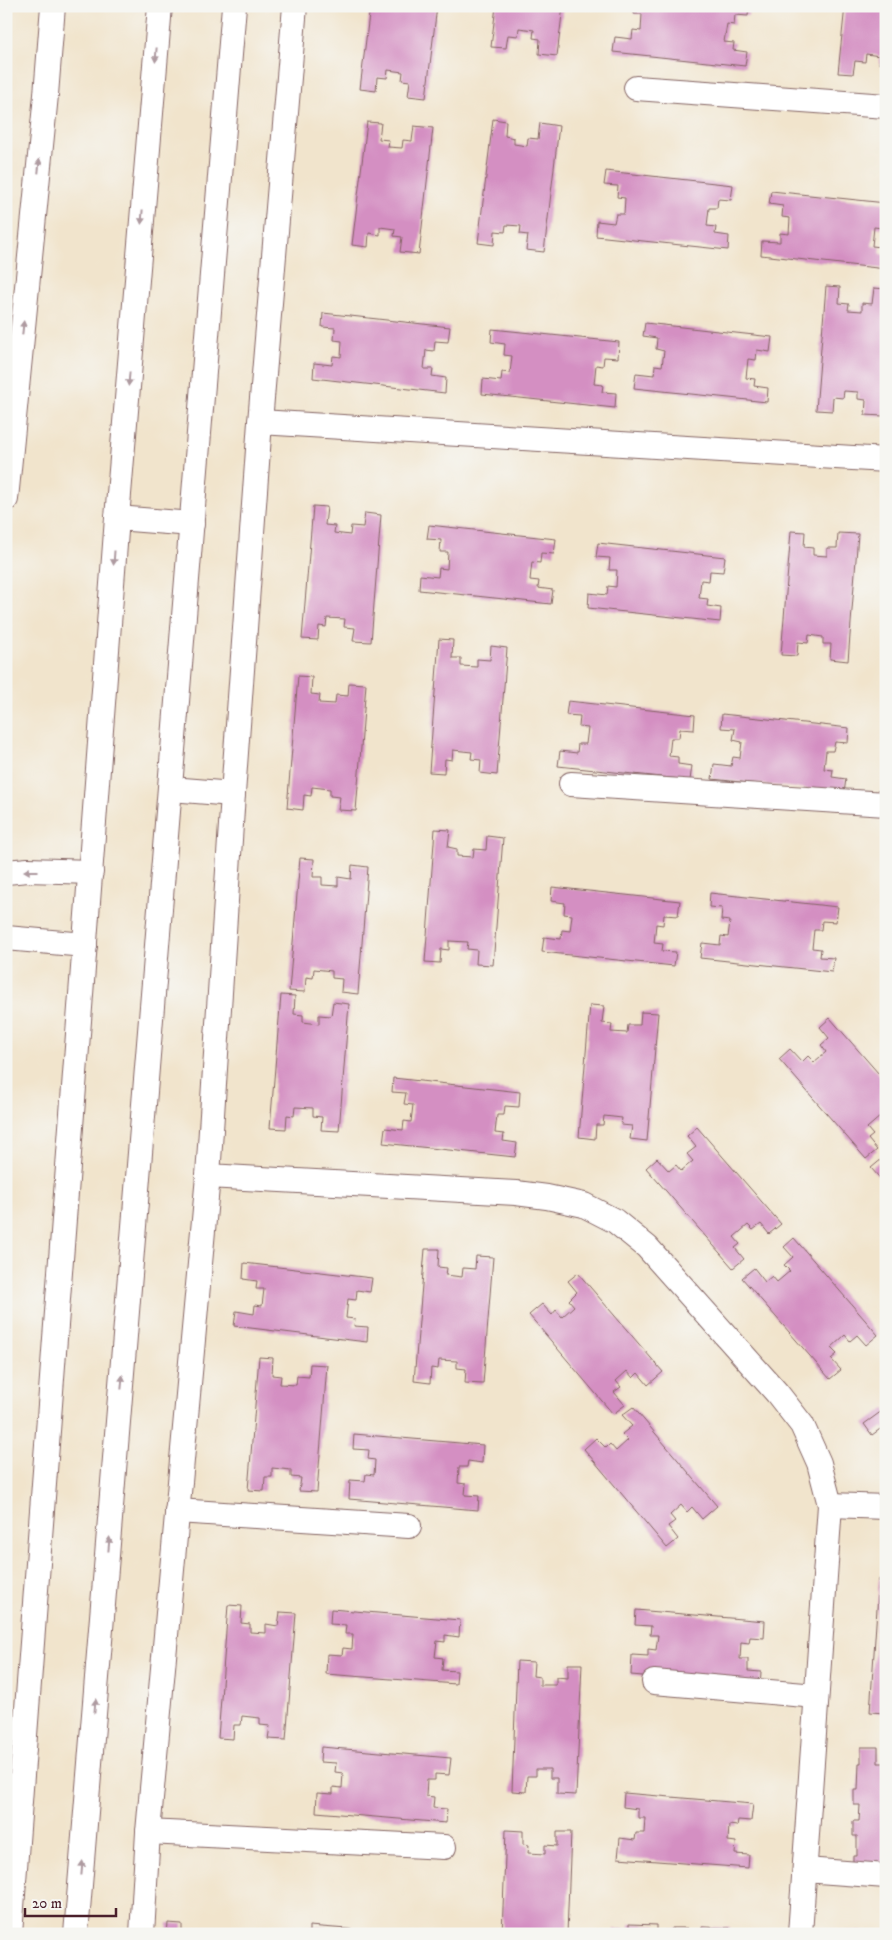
<svg xmlns="http://www.w3.org/2000/svg" width="892" height="1940" viewBox="0 0 892 1940" font-family="'IM FELL DW Pica',serif">
<style>
.building{fill:#d48fc2}
.lines{fill:none;stroke-linecap:round;stroke-linejoin:round}
.minor-casing{stroke:#846463;stroke-width:26}
.minor{stroke:#fff;stroke-width:24}
.oneway{fill:#ae9aa0}
</style>
<rect width="100%" height="100%" fill="#f6f6f2"/>
<filter id="ink" filterUnits="userSpaceOnUse"><feTurbulence type="fractalNoise" baseFrequency=".02" numOctaves="2"/><feDisplacementMap in="SourceGraphic" scale="10" xChannelSelector="R" yChannelSelector="G"/><feConvolveMatrix kernelMatrix="1 2 1 2 8 2 1 2 1" color-interpolation-filters="sRGB"/></filter>
<filter id="wash" filterUnits="userSpaceOnUse"><feTurbulence type="fractalNoise" baseFrequency=".0096" numOctaves="4" result="noise"/><feDisplacementMap in="SourceGraphic" scale="20" xChannelSelector="R" yChannelSelector="G"/><feGaussianBlur stdDeviation="1.12" result="paint"/><feColorMatrix in="noise" values="0 0 0 0 0 0 0 0 0 0 0 0 0 0 0 0 0 1.4 0 .05"/><feComposite in="paint" operator="in"/></filter>
<g filter="url(#wash)">
<rect width="100%" height="100%" fill="#f1e4cc"/>
<g id="blocks">
<g class="building">
<path d="M370,6H437L426,98L408,96L410,81L402,80L403,72L388,70L387,78L377,77L376,91L360,89Z"/>
<path d="M496,6H563L557,56L539,54L540,39L533,38L534,30L519,28L518,36L508,35L506,48L491,47Z"/>
<path d="M635,6H749L748,16L735,15L734,25L727,24L724,42L734,43L733,50L747,52L745,66L613,52L615,37L632,39L633,30L641,31L642,14H634Z"/>
<path d="M845,6H886V64H879L880,56L866,54L865,62L855,61L853,74L838,73Z"/>
<path d="M493,119L506,121L505,136L514,138V144L527,146L528,138L538,139L540,123L559,126L544,252L526,250L528,235L520,234L521,226L506,225L505,232L495,231L494,245L478,243Z"/>
<path d="M367,122L381,123L379,139L389,140L388,147L402,148L403,140L412,141L414,126L433,128L419,254L400,252L402,237L394,236L395,229L380,227V235L369,233L368,247L352,245Z"/>
<path d="M606,171L733,185L731,200L718,199L717,208H709L707,226L716,227L715,234L729,236L728,250L596,236L597,221L614,223L616,214H624L625,198L617,197L618,186L604,185Z"/>
<path d="M771,191L886,203V219L883,218L882,228L874,227L872,246L881,247L880,254L886,255V269L761,255L762,241L780,242V233L789,234L790,218L782,217L783,206L769,204Z"/>
<path d="M826,286L840,287L839,303L849,304L848,310L862,311V303L872,304L874,288L886,289V378L883,416L865,415L866,400L858,399V392L844,391L843,398L833,397L832,411L816,410Z"/>
<path d="M323,313L450,327L448,342L435,341L434,351L426,350L424,369H433L432,376L446,378L445,393L313,378L314,363L332,365L333,356L341,357L342,341L334,340L335,328L322,327Z"/>
<path d="M645,323L772,337L770,352L757,350L756,360L748,359L746,378L755,379L754,386L768,388L767,402L634,388L636,373L654,375L655,365L662,366L664,351L656,349L657,338L643,336Z"/>
<path d="M492,329L619,342L618,358L604,357L603,366L596,365L594,384L603,385L602,392L616,393L615,408L482,394L483,379L501,381L502,372L510,373L512,356L504,355L505,344L491,342Z"/>
<path d="M313,506L327,507L325,525L335,526L334,533L350,535L351,526L363,527L365,513L381,515L371,642L353,641L355,628L344,627L345,619L327,618L326,627L319,626L318,640L302,639Z"/>
<path d="M429,525L556,539L554,554L541,553L540,563L532,562L530,580L539,581L538,588L553,590L551,604L419,590L420,575L438,577L439,568L447,569L448,552H440L441,540L427,539Z"/>
<path d="M791,531L805,532L804,547L813,548V555L827,556V548H837L838,533L858,534L848,661L830,659L831,644H823V637L809,635L808,643L798,642L797,656L781,655Z"/>
<path d="M598,543L725,557L723,572L710,571L709,581L701,580L699,598L708,599L707,606L721,608L720,622L588,608L589,593L607,595L608,586L616,587L617,570H609L610,558L596,557Z"/>
<path d="M439,639L453,640L452,658H461V666L477,667V659L490,660L491,646L507,648L497,775L480,773L481,760L471,759L472,752L453,750L452,760L445,759L444,773L429,772Z"/>
<path d="M298,676L312,677L311,694L320,695L319,703L335,704L336,695L348,696L349,683L366,684L356,811L338,810L340,797L330,796V789L312,787L311,796L304,795L303,810L287,808Z"/>
<path d="M568,701L695,715L694,730L680,729L679,738H671L669,756L678,757V764L692,766L690,780L558,766L560,751L577,753L578,744H586L588,728L579,727L580,716L566,715Z"/>
<path d="M722,714L849,728L848,743L835,742L833,751H826L824,769L833,770L832,777L846,779L844,793L712,779L714,764L731,766L733,757L740,758L742,742L733,740L735,729L721,728Z"/>
<path d="M435,829L450,830L448,847L457,849V856L473,857L474,849L486,850L487,836L503,838L493,965L476,964L477,950L467,949L468,942L449,941V950L441,949L440,963L425,962Z"/>
<path d="M300,858L314,859L313,877H322V885L338,886V877L351,879L352,865L368,867L358,994L341,992L342,979L332,978V971L314,969L313,978L306,977L305,992L289,991Z"/>
<path d="M552,887L680,901L678,916L664,915L663,925L656,924L654,943L663,944L662,951L676,952L674,966L542,952L544,937L561,939L562,930L570,931L572,915L564,914L565,903L551,901Z"/>
<path d="M710,893L838,907L836,922L822,921L821,930H814L812,948L821,949L820,957L834,958L832,972L700,958L702,943L720,945L721,936L728,937L730,921L721,920L722,908L709,907Z"/>
<path d="M281,995L295,996L294,1014L303,1015V1022L319,1024V1015L331,1016L333,1002L349,1004L339,1131L321,1130L322,1117L313,1116V1108L295,1107L294,1116L287,1115L286,1129L270,1128Z"/>
<path d="M590,1005L604,1006L602,1023L612,1024L611,1032L627,1033L628,1025H640L641,1012L658,1013L647,1141L630,1139L632,1126L621,1125L622,1118L604,1116L603,1125H596L595,1139L579,1137Z"/>
<path d="M830,1018L886,1082V1121L881,1116L867,1128L873,1135L868,1139L877,1150L866,1159L779,1059L790,1049L802,1062L808,1056L814,1062L826,1052L821,1045L829,1038L820,1027Z"/>
<path d="M393,1078L520,1092L519,1107L505,1106L504,1115H497L495,1133L504,1134L503,1141L517,1143L515,1157L383,1143L385,1128L403,1130L404,1121L411,1122L413,1105L404,1104L406,1093L392,1092Z"/>
<path d="M697,1127L781,1224L769,1234L761,1224L753,1230L748,1225L734,1237L740,1244L735,1248L744,1259L733,1268L646,1168L657,1158L669,1171L676,1165L681,1171L693,1161L687,1154L696,1147L687,1136Z"/>
<path d="M883,1158L886,1162V1185L871,1168Z"/>
<path d="M794,1238L878,1335L866,1345L857,1335L850,1341L845,1335L831,1348L837,1354L831,1359L841,1370L830,1379L742,1278L754,1268L765,1282L772,1276L777,1282L790,1271L784,1265L793,1257L784,1247Z"/>
<path d="M425,1249H439L438,1267L447,1268L446,1275L462,1277L463,1268L475,1269L476,1256L493,1257L483,1384L465,1383L466,1369L457,1368V1361L439,1360L438,1369L431,1368L430,1383L414,1381Z"/>
<path d="M244,1263L372,1278L370,1292L357,1290L356,1300L348,1299L346,1318L355,1319L354,1326L368,1327L367,1342L234,1326L236,1311L254,1314L255,1305L262,1306L264,1289H256L257,1281L243,1279Z"/>
<path d="M578,1273L663,1372L648,1385L638,1373L633,1378L627,1371L616,1381L621,1387L614,1392L625,1405L613,1414L529,1315L542,1304L552,1315L556,1310L562,1317L574,1306L569,1300L577,1292L568,1281Z"/>
<path d="M259,1357L273,1358L272,1375L281,1376L280,1384L296,1385L297,1376L309,1377L310,1364L327,1365L317,1492L299,1491L301,1478L291,1477V1470L272,1468V1477H265L264,1491L248,1490Z"/>
<path d="M633,1407L717,1506L702,1519L692,1507L687,1512L681,1505L670,1515L675,1521L668,1526L678,1539L667,1548L584,1449L596,1438L606,1448L610,1444L616,1451L628,1440L622,1434L632,1426L622,1415Z"/>
<path d="M886,1408V1430L883,1427L872,1435L864,1424Z"/>
<path d="M354,1434L483,1445L482,1463L468,1461L467,1467H459L458,1483L466,1484L465,1495L479,1496L478,1510L349,1499L350,1480L365,1481L366,1474L374,1475L375,1460L368,1459L369,1450L353,1449Z"/>
<path d="M879,1579H886L885,1713L870,1712Z"/>
<path d="M228,1605L242,1606L241,1623L250,1624V1632L266,1633V1624L278,1626L280,1612L296,1613L286,1740L268,1739L270,1726L260,1725V1718L242,1716L241,1725H234L233,1739L218,1738Z"/>
<path d="M331,1609L460,1620L459,1637L445,1635V1642L437,1641L435,1657L443,1658L442,1670L457,1671L456,1684L326,1674L327,1654L342,1655L343,1648L352,1649L353,1634H345L346,1625L330,1624Z"/>
<path d="M636,1610L765,1621L764,1638L750,1637L749,1643L741,1642L740,1659H748V1671L761,1672L760,1686L631,1675L632,1655L648,1656V1649L656,1650L658,1635H650L651,1626L635,1625Z"/>
<path d="M517,1661L534,1662L533,1676L540,1677V1685H556V1677L568,1678V1664H582L576,1795L557,1794V1778H550V1769H536V1776H527L526,1792L512,1791Z"/>
<path d="M321,1747L451,1758L449,1775L435,1774V1780H427L426,1796L434,1797L433,1808L447,1809L446,1823L316,1812L317,1793L333,1794V1787L342,1788L343,1773L335,1772L336,1763L320,1762Z"/>
<path d="M861,1747H878V1763H886L884,1865L853,1864V1856H857V1836H853V1821H859L860,1805H854V1790H858L859,1763H861Z"/>
<path d="M624,1793L753,1804L751,1821L738,1820L737,1826L729,1825L728,1841L736,1842L735,1854L749,1855L748,1868L618,1858L620,1838L635,1840L636,1833H644L645,1818H638V1809L623,1807Z"/>
<path d="M506,1830L523,1831V1844L529,1845L528,1853L545,1854V1845L557,1846V1832H571L567,1934H502Z"/>
<path d="M168,1923L182,1924V1934H167Z"/>
<path d="M629,1924L657,1925V1931H672V1928H687L686,1932H699V1934H614V1929H629Z"/>
<path d="M309,1926L385,1932V1934H309Z"/>
<path d="M702,1927L730,1928V1934H702Z"/>
<path d="M220,1930L236,1931V1934H220Z"/>
<path d="M846,1931L862,1932V1934H845Z"/>
</g>
</g>
</g>
<g filter="url(#ink)">
<use href="#blocks" fill-opacity="0" stroke="#846463" stroke-width="1"/>
<g class="lines">
<g class="minor-casing">
<g id="minor">
<path d="M636,88L886,106"/>
<path d="M260,422L886,460"/>
<path d="M6,499L46,95L53,6"/>
<path d="M117,518L192,524"/>
<path d="M571,784L886,804"/>
<path d="M171,789L233,794"/>
<path d="M6,872L28,870L91,872"/>
<path d="M6,938L85,945"/>
<path d="M208,1176L516,1193L547,1197L584,1205L615,1221L647,1247L777,1393L802,1425L819,1463L830,1505L800,1934"/>
<path d="M830,1505L886,1507"/>
<path d="M177,1511L409,1526"/>
<path d="M654,1682L816,1696"/>
<path d="M148,1832L444,1847"/>
<path d="M805,1870L886,1876"/>
<path d="M10,1934L117,518L160,6"/>
<path d="M76,1934L234,6"/>
<path d="M142,1934L148,1832L208,1176L233,794L260,422L295,6"/>
</g>
</g>
<use href="#minor" class="minor"/>
</g>
<defs><path id="oneway-solid" d="M-6-.8H1V-3.2L6.5 0L1 3.2V.8H-6Z" transform="scale(1.25)"/></defs>
<g class="oneway">
<use href="#oneway-solid" transform="translate(156 55) rotate(95)"/>
<use href="#oneway-solid" transform="translate(39 166) rotate(-84)"/>
<use href="#oneway-solid" transform="translate(142 217) rotate(95)"/>
<use href="#oneway-solid" transform="translate(23 328) rotate(-84)"/>
<use href="#oneway-solid" transform="translate(129 379) rotate(95)"/>
<use href="#oneway-solid" transform="translate(114 558) rotate(94)"/>
<use href="#oneway-solid" transform="translate(31 871) rotate(-180)"/>
<use href="#oneway-solid" transform="translate(122 1382) rotate(-85)"/>
<use href="#oneway-solid" transform="translate(109 1544) rotate(-85)"/>
<use href="#oneway-solid" transform="translate(95 1706) rotate(-85)"/>
<use href="#oneway-solid" transform="translate(82 1868) rotate(-85)"/>
</g>
</g>
<rect width="892" height="1940" fill="none" stroke="#f6f6f2" stroke-width="25"/>
<path d="M25 1908v8h91v-8" fill="none" stroke="#4a1f2b" stroke-width="2.5"/>
<text x="32" y="1908" font-size="15" fill="#4a1f2b" stroke="#f6f6f2" stroke-width="4" paint-order="stroke">20 m</text>
</svg>
